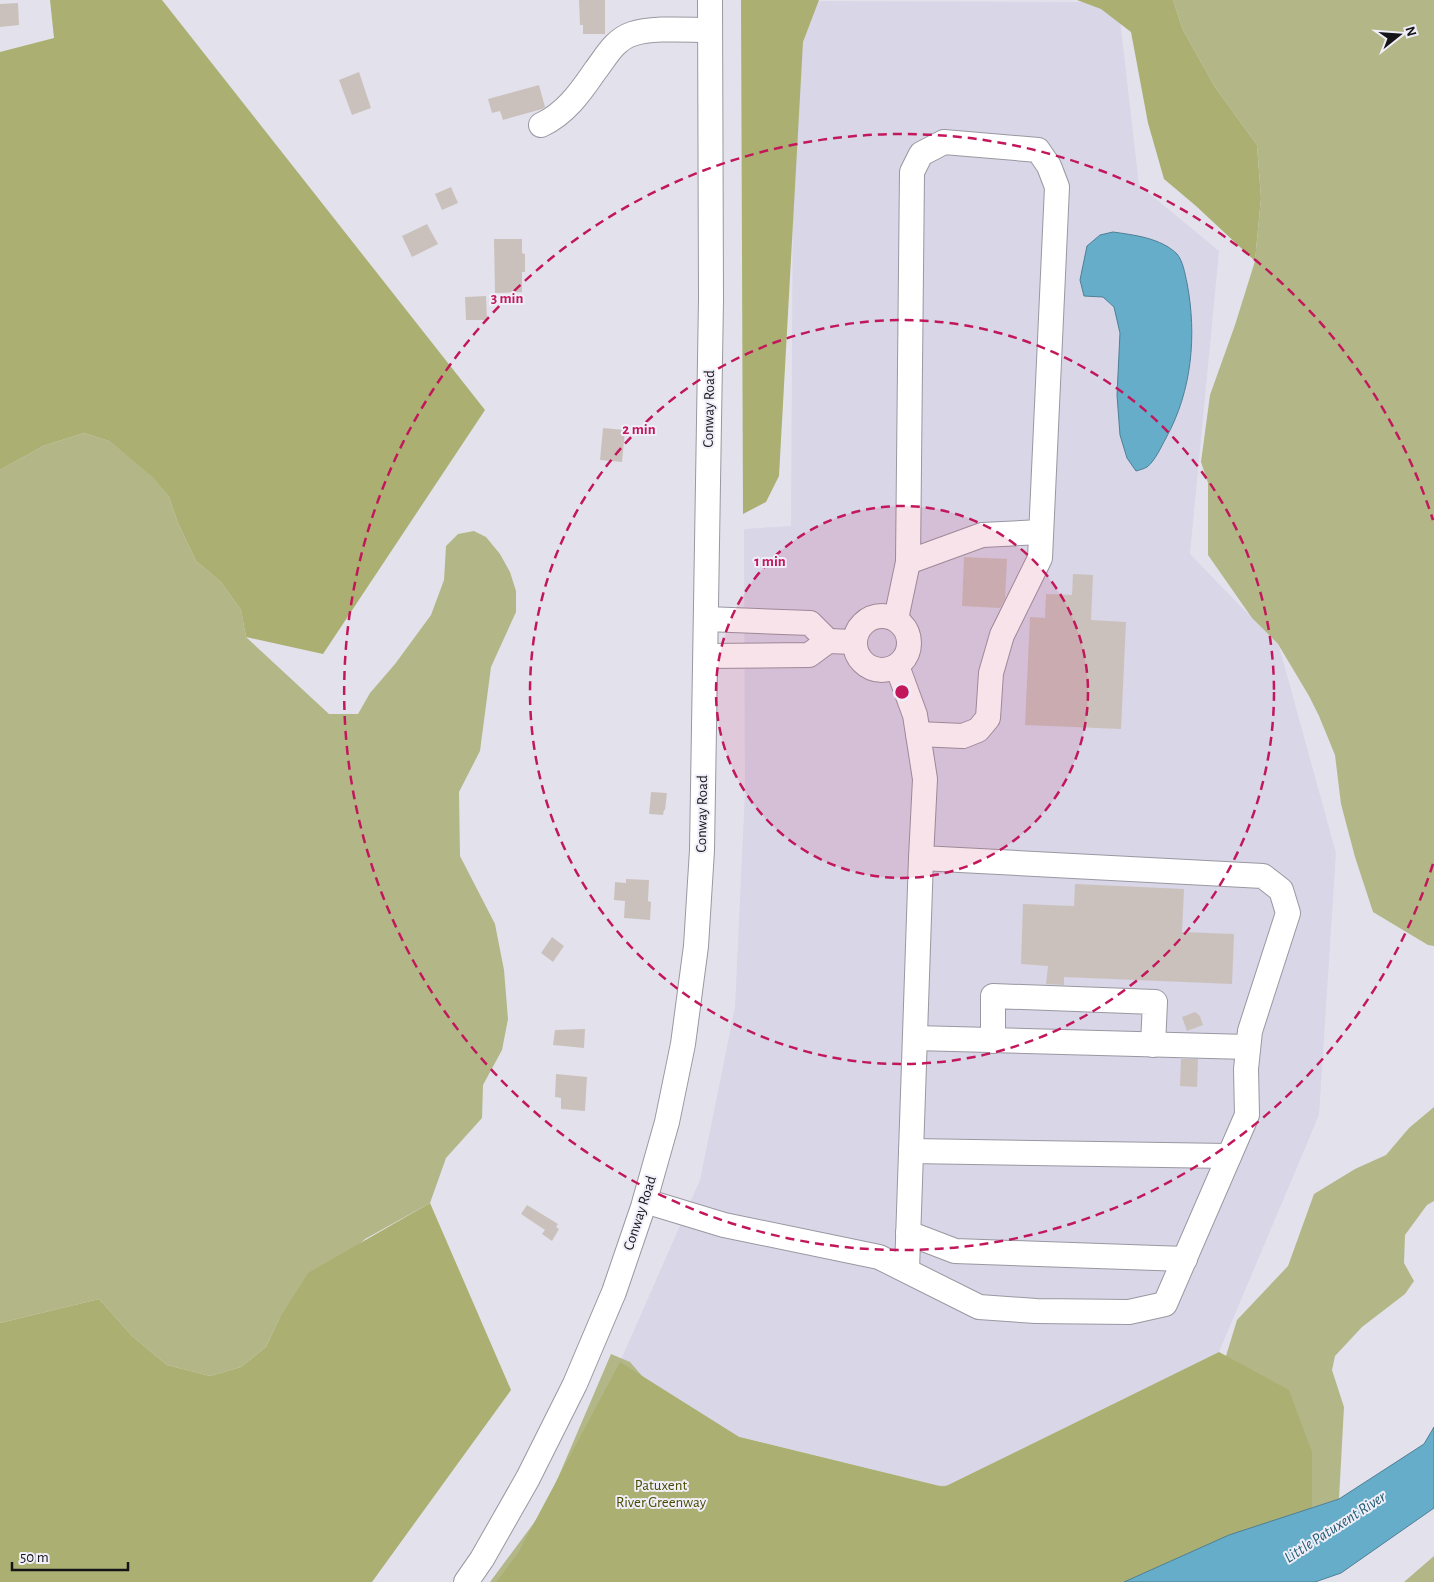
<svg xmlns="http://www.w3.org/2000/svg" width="1434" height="1582" viewBox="0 0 1434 1582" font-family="'Alegreya Sans',sans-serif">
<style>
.built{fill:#d8d6e7}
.green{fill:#b3b787}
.forest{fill:#abb072}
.water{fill:#66adca;stroke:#4e7f95}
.building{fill:#cbc1bc}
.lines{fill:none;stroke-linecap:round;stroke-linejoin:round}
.minor-casing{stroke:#9998a1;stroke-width:26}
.minor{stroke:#fff;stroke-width:24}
.ring{fill:none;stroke:#c2185b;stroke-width:2.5;stroke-dasharray:9 6}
.labels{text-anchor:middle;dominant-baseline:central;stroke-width:4;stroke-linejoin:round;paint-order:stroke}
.street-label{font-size:15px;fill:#151518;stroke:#f0eff9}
.park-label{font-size:15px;fill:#4a4c00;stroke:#f0eff9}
.water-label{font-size:16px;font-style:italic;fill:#1f596e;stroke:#f0eff9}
.centre{fill:#c2185b;stroke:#f0eff9;stroke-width:2.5}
.ring-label{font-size:15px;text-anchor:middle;font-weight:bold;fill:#c2185b;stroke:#f0eff9;stroke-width:4;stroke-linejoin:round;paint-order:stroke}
</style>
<rect width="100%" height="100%" fill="#e3e2ec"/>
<path class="built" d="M794,1L1118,2L1139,185L1219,251L1190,554L1279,646L1336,853L1319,1115L1219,1352L944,1487L739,1437L620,1362L700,1180L735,1007L745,791L744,529L791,526Z"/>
<g class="green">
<path d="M1173,0H1434V946L1428,945L1373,912L1355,857L1341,804L1335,755L1319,716L1309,696L1278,644L1252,618L1208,555V483L1201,462L1210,395L1235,325L1255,261L1261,198L1257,145L1215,87L1183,30Z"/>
<path d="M84,433L109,441L154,477L169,497L178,523L196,561L221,582L241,610L246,637L329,714H358L370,693L395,664L431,615L444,580L446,546L458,534L474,531L486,537L500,554L510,572L516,591V612L491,667L480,751L459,792L460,856L495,924L504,970L508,1019L502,1050L483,1085L482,1118L446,1158L430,1203L365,1239L279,1319L266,1347L241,1367L210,1376L167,1365L132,1336L99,1299L0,1323V470L43,446Z"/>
<path d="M1434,1107V1201L1427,1205L1405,1235L1404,1263L1414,1281L1405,1294L1362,1327L1335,1356L1332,1370L1344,1407L1339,1499L1229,1535L1124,1582H490L545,1508L611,1354L630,1362L643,1377L739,1437L937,1486L969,1485L1222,1369L1237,1320L1288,1266L1314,1194L1355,1169L1386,1155L1409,1128Z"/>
<path d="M1434,1556V1582H1404Z"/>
</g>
<g class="forest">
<path d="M50,0H162L485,410L323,654L246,637L241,610L221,582L196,561L178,523L169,497L154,478L109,441L84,433L43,446L0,470V52L54,38Z"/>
<path d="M741,0H819L803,42L779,476L766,502L743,514Z"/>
<path d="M1077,0H1173L1183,30L1215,87L1257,145L1261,198L1255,261L1196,206L1164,179L1148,123L1131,32L1101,9Z"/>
<path d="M430,1203L511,1390L372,1582H0V1323L99,1299L132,1336L167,1365L210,1376L241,1367L266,1347L279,1319L308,1273Z"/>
<path d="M1219,1352L1289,1390L1312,1452V1582H496L518,1553L620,1362L739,1437L944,1487Z"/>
</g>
<g class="water">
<path d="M1113,232C1134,235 1161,238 1177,254C1183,261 1185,274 1187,283C1197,335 1192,391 1166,438C1161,447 1155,461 1147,467C1144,469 1139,470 1136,471L1127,458L1120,435L1117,395L1120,333L1114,307L1103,297L1084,296L1080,280L1087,246L1100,235Z"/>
<path d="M1434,1427V1508L1341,1573L1315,1582H1124L1229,1535L1339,1499L1424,1444Z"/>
</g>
<g class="building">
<path d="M579,0H605V34H583V25H580Z"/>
<path d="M18,3L19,25L0,27V4Z"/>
<path d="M359,72L371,108L352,115L339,80Z"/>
<path d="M539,85L545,107L542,109L503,120L500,111L492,113L488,99Z"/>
<path d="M451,187L458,203L442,210L435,194Z"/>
<path d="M427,224L438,244L412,257L402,236Z"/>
<path d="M494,239H522V253L525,254V272H522V292L495,293Z"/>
<path d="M486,296L487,320H466L465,297Z"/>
<path d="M603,428L625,430L622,462L600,460Z"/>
<path d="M964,557L1007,559L1005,599L1000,608L962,606Z"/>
<path d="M1073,574L1093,575L1091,620L1126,622L1121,729L1025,725L1030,617L1045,618L1046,594L1072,595Z"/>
<path d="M651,792L667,793L665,810H664L663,815L649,814Z"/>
<path d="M626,879L649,880L648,901L651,902L650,920L624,918L625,901L614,900L615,882L626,883Z"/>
<path d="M1075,884L1184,889L1182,932L1234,934L1232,984L1064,977V985L1046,984L1048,966L1021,964L1023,904L1074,906Z"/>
<path d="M552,937L564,946L553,962L541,953Z"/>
<path d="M1195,1012L1200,1016L1203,1025L1187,1031L1182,1017Z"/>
<path d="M585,1029L584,1048L553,1045L555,1030Z"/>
<path d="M1181,1059H1198L1197,1087L1180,1086Z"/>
<path d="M556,1074L587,1077L585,1111L561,1109V1098L555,1097Z"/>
<path d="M527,1205L558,1224L556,1227L559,1229L552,1241L542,1234L545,1230L521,1214Z"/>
</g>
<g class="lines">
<g class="minor-casing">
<g id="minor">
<path d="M541,125C565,114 580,93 595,71C606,57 614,40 632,34C652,27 688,30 709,30"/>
<path d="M908,562L982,535L1041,532"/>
<circle cx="882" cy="643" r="27"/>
<path d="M706,619L810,623L828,641"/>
<path d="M896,619L908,562L912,172L921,154L944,142L1038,150L1049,166L1057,187L1040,558L1002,635L991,673L988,718L978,730L963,736L918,734"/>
<path d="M706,656L809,655L828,641L854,642"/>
<path d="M915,1038L1248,1047"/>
<path d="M993,1041V996L1155,1002L1153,1045"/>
<path d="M911,1151L1229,1156"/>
<path d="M645,1201L724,1225L879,1257L979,1307L1036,1311L1129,1312L1165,1304L1247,1115L1246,1069L1250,1031L1288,913L1281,890L1263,876L921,858L925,779L915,715L897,666"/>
<path d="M908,1233L955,1251L1185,1259"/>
<path d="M907,1270L921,858"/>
<path d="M466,1582L482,1559L528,1478L575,1384L614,1292L643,1207L667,1122L683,1044L696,946L702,850L711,299L710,0"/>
</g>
</g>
<use href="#minor" class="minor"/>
</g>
<circle cx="902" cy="692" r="186" fill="#c2185b" fill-opacity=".12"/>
<g class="ring">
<circle cx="902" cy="692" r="186"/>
<circle cx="902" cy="692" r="372"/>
<path d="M1433 864A558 558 0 1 1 1433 520"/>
</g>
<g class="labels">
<g class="street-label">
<text transform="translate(709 409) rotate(-89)">Conway Road</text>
<text transform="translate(702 814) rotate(-89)">Conway Road</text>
<text transform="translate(640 1213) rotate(-72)">Conway Road</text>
</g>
<g class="park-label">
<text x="661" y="1485">Patuxent<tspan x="661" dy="17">River Greenway</tspan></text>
</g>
<g class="water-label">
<text transform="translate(1335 1527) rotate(-33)">Little Patuxent River</text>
</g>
</g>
<circle cx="902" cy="692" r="8" class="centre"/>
<g class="ring-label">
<text x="507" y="303">3 min</text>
<text x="639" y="434">2 min</text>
<text x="770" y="566">1 min</text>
</g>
<g transform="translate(1399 35) rotate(73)" stroke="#f0eff9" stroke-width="4" paint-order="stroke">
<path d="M0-4L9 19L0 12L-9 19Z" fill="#151518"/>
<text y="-8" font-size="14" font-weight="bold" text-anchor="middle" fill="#151518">N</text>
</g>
<path d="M12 1562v8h116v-8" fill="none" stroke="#151518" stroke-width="2.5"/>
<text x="20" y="1562" font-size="15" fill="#151518" stroke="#f0eff9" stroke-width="4" paint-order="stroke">50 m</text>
</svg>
